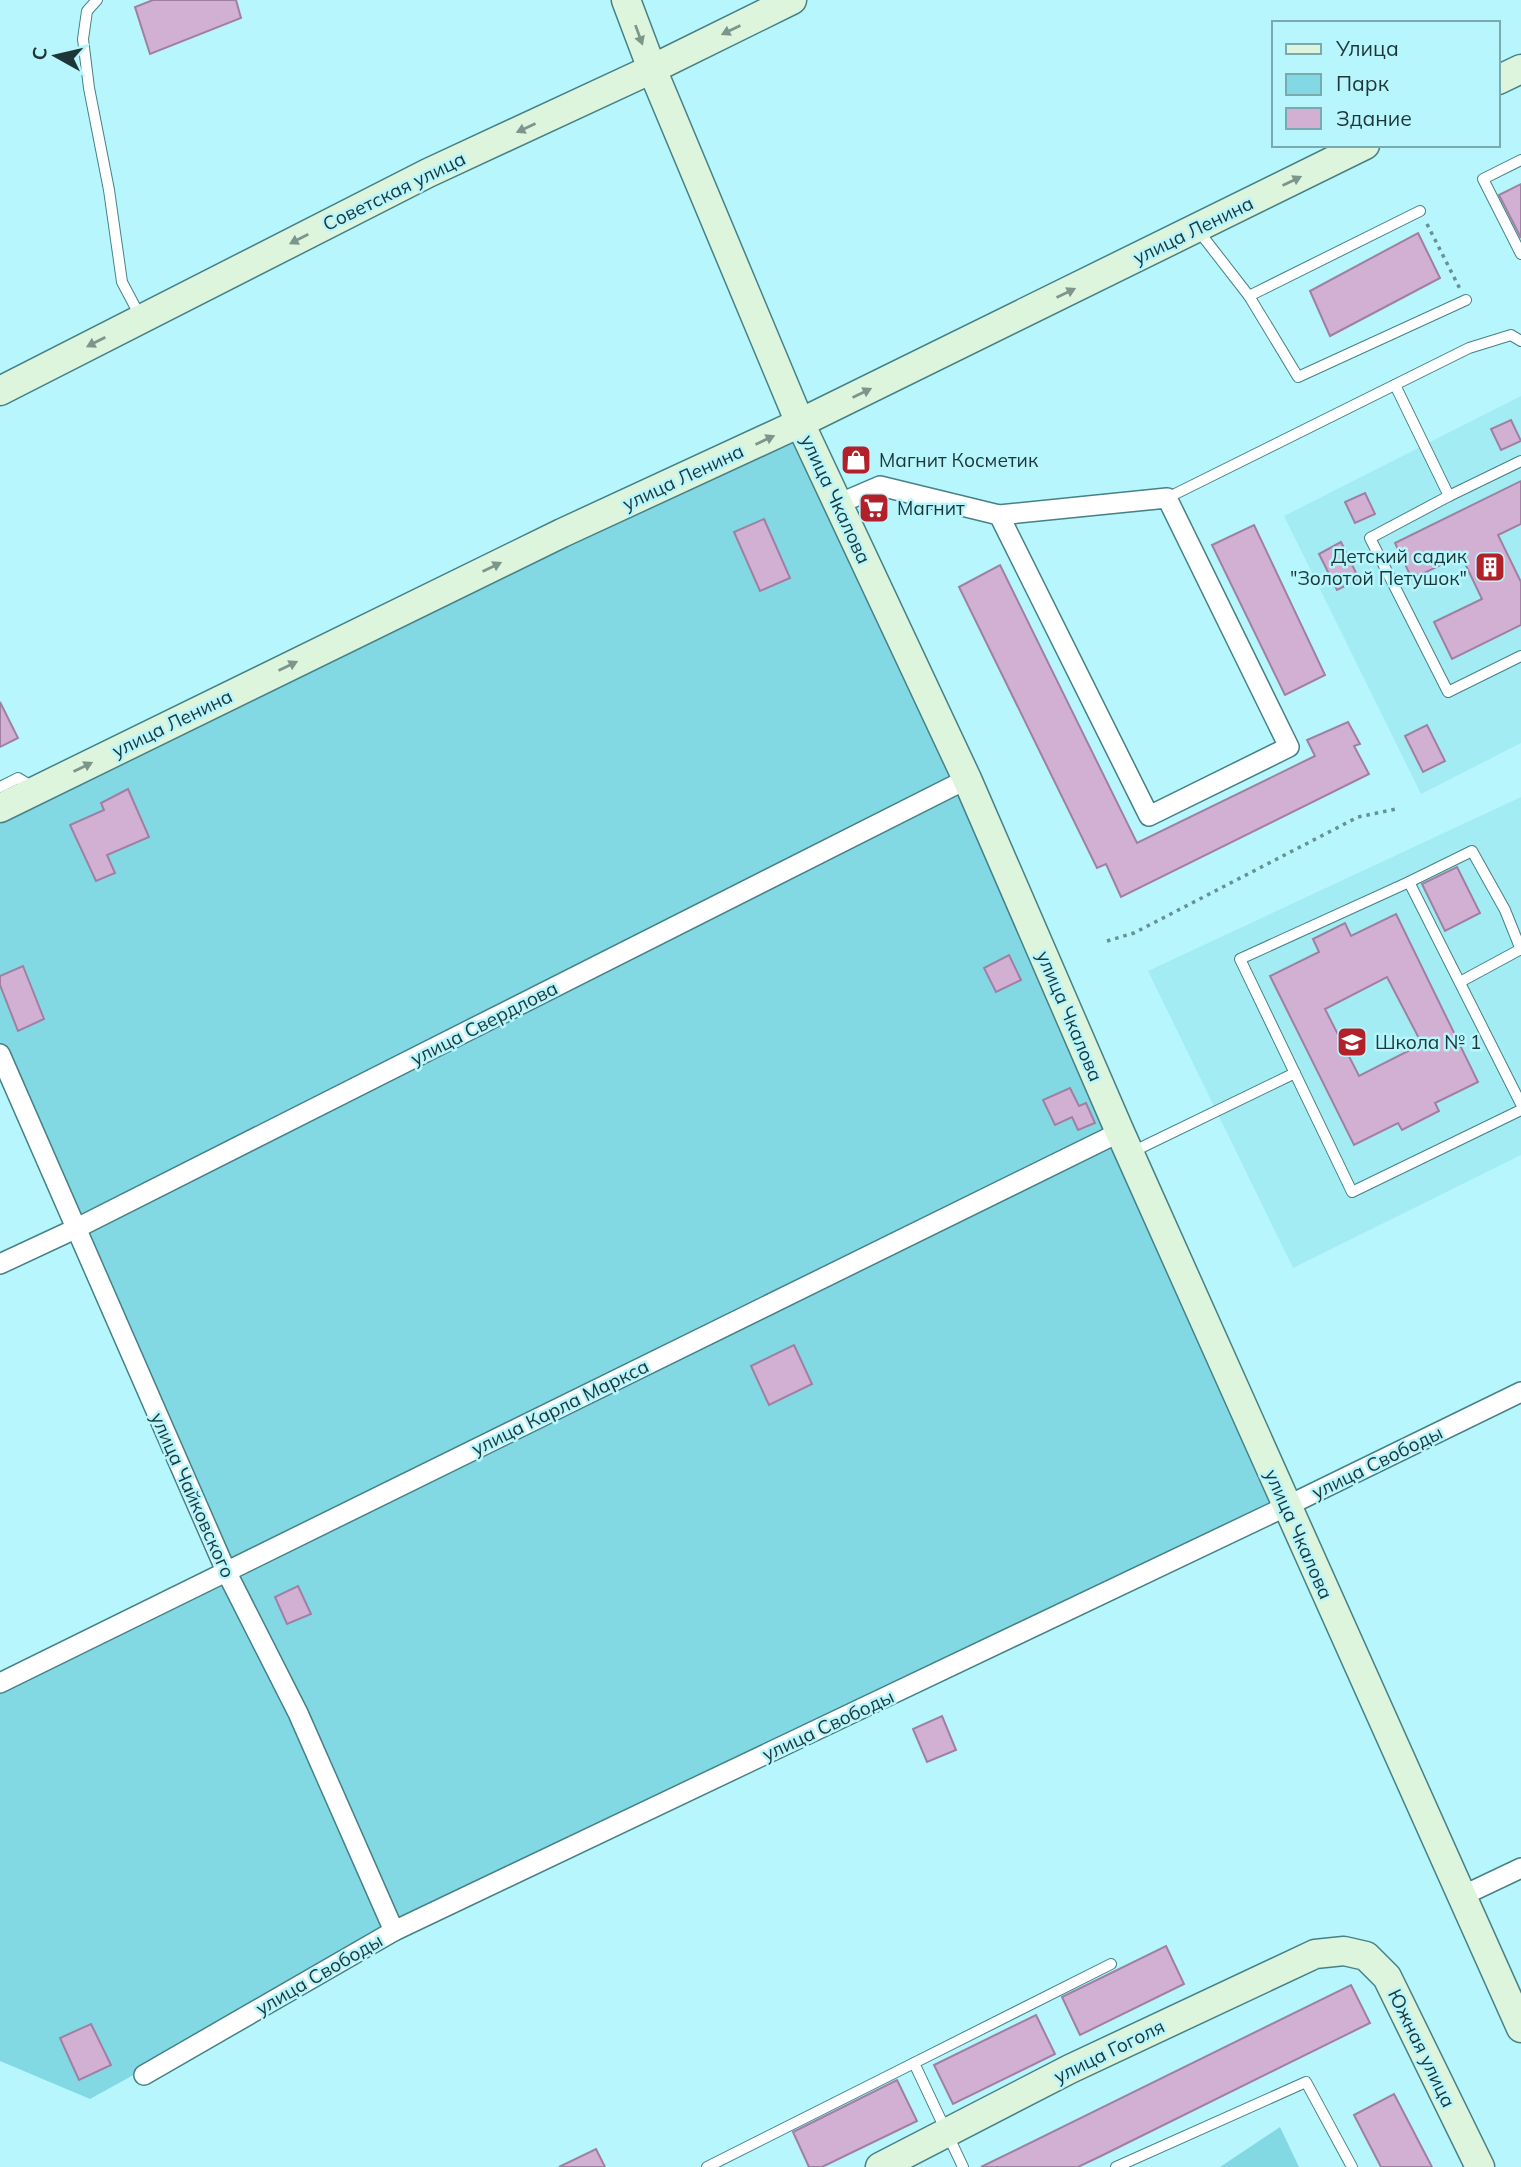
<svg xmlns="http://www.w3.org/2000/svg" width="1521" height="2167" viewBox="0 0 1521 2167" font-family="Mulish,sans-serif">
<style>
.built{fill:#a3ecf4}
.green{fill:#83d9e3}
.building{fill:#d2b0d4;stroke:#a080a2;stroke-width:2;fill-rule:evenodd}
.lines{fill:none;stroke-linecap:round;stroke-linejoin:round}
.lane-casing{stroke:#458187;stroke-width:12}
.street-casing{stroke:#458187;stroke-width:22}
.secondary-casing{stroke:#458187;stroke-width:31}
.path{stroke:#669195;stroke-width:3.5;stroke-dasharray:3.5 5;stroke-linecap:butt}
.lane{stroke:#fff;stroke-width:10}
.street{stroke:#fff;stroke-width:19}
.secondary{stroke:#ddf4dd;stroke-width:28}
.oneway{fill:#7d968b}
.labels{text-anchor:middle;dominant-baseline:central;stroke-width:5;stroke-linejoin:round;paint-order:stroke}
.street-label{font-size:19px;fill:#1d3739;stroke:#b8f6fd}
.poi-label{font-size:19px;fill:#1d3739;stroke:#b8f6fd;text-anchor:start}
</style>
<rect width="100%" height="100%" fill="#b8f6fd"/>
<g class="built">
<path d="M1521,396V743L1421,794L1284,516Z"/>
<path d="M1521,797V1155L1293,1268L1148,971Z"/>
</g>
<g class="green">
<path d="M800,423L1287,1506L394,1931L90,2099L0,2061V1683L226,1570L0,1054V808Z"/>
<path d="M1280,2127L1299,2167H1220Z"/>
</g>
<g class="building">
<path d="M153,0H236L241,18L150,54L135,7Z"/>
<path d="M1521,184V238L1499,195Z"/>
<path d="M1418,233L1440,278L1330,336L1310,291Z"/>
<path d="M1511,420L1521,441L1501,450L1491,429Z"/>
<path d="M1521,481V524L1498,535L1521,582V625L1452,659L1434,622L1482,599L1461,555L1412,579L1395,543Z"/>
<path d="M1365,493L1375,514L1355,523L1345,502Z"/>
<path d="M764,519L790,578L760,591L734,532Z"/>
<path d="M1254,525L1325,675L1285,695L1212,545Z"/>
<path d="M1341,542L1359,579L1337,590L1319,554Z"/>
<path d="M1000,565L1137,843L1315,756L1307,740L1348,722L1360,744L1354,746L1369,774L1121,897L1106,864L1097,868L959,587Z"/>
<path d="M0,702L18,738L0,747Z"/>
<path d="M1427,725L1445,761L1423,772L1405,736Z"/>
<path d="M128,789L149,837L107,855L115,873L96,881L70,825L104,810L101,803Z"/>
<path d="M1457,867L1480,913L1445,931L1422,884Z"/>
<path d="M1396,914L1478,1082L1435,1103L1439,1111L1402,1130L1398,1123L1354,1145L1270,976L1319,952L1313,939L1345,923L1351,936ZM1387,977L1422,1044L1359,1076L1325,1009Z"/>
<path d="M1009,955L1021,980L996,992L984,968Z"/>
<path d="M23,966L44,1019L18,1031L0,985V976Z"/>
<path d="M1070,1088L1079,1106L1086,1103L1095,1123L1078,1130L1072,1117L1055,1125L1043,1100Z"/>
<path d="M794,1345L812,1384L769,1405L751,1366Z"/>
<path d="M298,1586L311,1614L287,1624L275,1597Z"/>
<path d="M942,1716L956,1750L927,1762L913,1729Z"/>
<path d="M1166,1946L1184,1984L1080,2035L1062,1997Z"/>
<path d="M1351,1985L1370,2023L1103,2155L1078,2167H981Z"/>
<path d="M1036,2015L1055,2054L953,2104L934,2065Z"/>
<path d="M91,2024L111,2065L79,2080L60,2038Z"/>
<path d="M897,2080L917,2121L822,2167H809L793,2132Z"/>
<path d="M1394,2094L1432,2167H1381L1354,2115Z"/>
<path d="M596,2149L605,2167H559Z"/>
</g>
<g class="lines">
<g class="lane-casing">
<g id="lane">
<path d="M97,0L87,11L83,39L89,88L109,190L122,282L140,316"/>
<path d="M1521,160L1483,179L1521,254"/>
<path d="M1197,229L1249,296L1298,377L1466,300"/>
<path d="M1249,296L1420,211"/>
<path d="M1395,385L1449,496"/>
<path d="M1521,461L1449,496L1370,538L1448,692L1521,656"/>
<path d="M1167,498L1469,348L1511,335L1521,341"/>
<path d="M0,787L18,778L33,787"/>
<path d="M1409,882L1472,851L1505,910L1521,950"/>
<path d="M1460,982L1521,949"/>
<path d="M1521,1104L1409,882L1240,959L1352,1192L1521,1110"/>
<path d="M1130,1153L1295,1073"/>
<path d="M707,2167L914,2063"/>
<path d="M963,2167L914,2063L1111,1964"/>
<path d="M1116,2167L1306,2082L1352,2167"/>
</g>
</g>
<g class="street-casing">
<g id="street">
<path d="M838,504L880,486L999,515L1149,816L1289,747L1167,498L999,515"/>
<path d="M0,1054L226,1571L298,1713L394,1931"/>
<path d="M0,1264L75,1229L967,779"/>
<path d="M0,1683L1120,1132"/>
<path d="M1462,1896L1521,1868"/>
<path d="M144,2075L394,1931L1287,1506L1521,1392"/>
</g>
</g>
<g class="secondary-casing">
<g id="secondary">
<path d="M626,0L652,69L800,423L967,779L1120,1132L1521,2028"/>
<path d="M1498,80L1521,69"/>
<path d="M0,391L428,173L652,69L792,0"/>
<path d="M0,808L562,533L800,423L1365,145"/>
<path d="M880,2167L1070,2069L1315,1954L1344,1951L1366,1956L1387,1977L1480,2167"/>
</g>
</g>
<g class="path">
<path d="M1427,224L1460,289"/>
<path d="M1107,941L1134,933L1358,817L1396,809"/>
</g>
<use href="#lane" class="lane"/>
<use href="#street" class="street"/>
<use href="#secondary" class="secondary"/>
</g>
<defs><path id="oneway-solid" d="M-6-.8H1V-3.2L6.5 0L1 3.2V.8H-6Z" transform="scale(1.75)"/></defs>
<g class="oneway">
<use href="#oneway-solid" transform="translate(731 30) rotate(154)"/>
<use href="#oneway-solid" transform="translate(639 35) rotate(70)"/>
<use href="#oneway-solid" transform="translate(526 128) rotate(155)"/>
<use href="#oneway-solid" transform="translate(1292 181) rotate(-26)"/>
<use href="#oneway-solid" transform="translate(299 239) rotate(153)"/>
<use href="#oneway-solid" transform="translate(1066 293) rotate(-26)"/>
<use href="#oneway-solid" transform="translate(96 342) rotate(153)"/>
<use href="#oneway-solid" transform="translate(862 393) rotate(-26)"/>
<use href="#oneway-solid" transform="translate(765 440) rotate(-25)"/>
<use href="#oneway-solid" transform="translate(492 567) rotate(-26)"/>
<use href="#oneway-solid" transform="translate(288 666) rotate(-26)"/>
<use href="#oneway-solid" transform="translate(83 767) rotate(-26)"/>
</g>
<defs>
<g id="shop-square" transform="scale(1.575)"><rect x="-9" y="-9" width="18" height="18" rx="4" fill="#b22129" stroke="#b8f6fd"/><path d="M-5-2.5h2.3a2.7 3.5 0 0 1 5.4 0H5L5.5 6h-11ZM-1.5-2.5h3a1.5 2.3 0 0 0-3 0Z" fill="#fff"/></g>
<g id="supermarket-square" transform="scale(1.575)"><rect x="-9" y="-9" width="18" height="18" rx="4" fill="#b22129" stroke="#b8f6fd"/><path d="M-6-5.5h2.5l.6 2H6L4.5 2H-2.5L-4.4-4H-6ZM-1.5 3.2a1.3 1.3 0 1 0 .1 0ZM3 3.2a1.3 1.3 0 1 0 .1 0Z" fill="#fff"/></g>
<g id="building-square" transform="scale(1.575)"><rect x="-9" y="-9" width="18" height="18" rx="4" fill="#b22129" stroke="#b8f6fd"/><path d="M-4-6H4V6H1V3H-1V6H-4ZM-2.5-4.3h1.7v1.8h-1.7ZM.8-4.3h1.7v1.8H.8ZM-2.5-1h1.7V.8h-1.7ZM.8-1h1.7V.8H.8Z" fill="#fff"/></g>
<g id="school-square" transform="scale(1.575)"><rect x="-9" y="-9" width="18" height="18" rx="4" fill="#b22129" stroke="#b8f6fd"/><path d="M0-5L7-2L0 1L-7-2ZM-4 1L0 2.5L4 1V4Q0 6-4 4Z" fill="#fff"/></g>
</defs>
<g fill-rule="evenodd">
<use href="#shop-square" x="856" y="460"/>
<use href="#supermarket-square" x="874" y="508"/>
<use href="#building-square" x="1490" y="567"/>
<use href="#school-square" x="1352" y="1042"/>
</g>
<g class="labels">
<g class="street-label">
<text transform="translate(394 191) rotate(-26)">Советская улица</text>
<text transform="translate(1193 230) rotate(-26)">улица Ленина</text>
<text transform="translate(683 477) rotate(-25)">улица Ленина</text>
<text transform="translate(836 499) rotate(65)">улица Чкалова</text>
<text transform="translate(172 723) rotate(-26)">улица Ленина</text>
<text transform="translate(1070 1016) rotate(67)">улица Чкалова</text>
<text transform="translate(484 1023) rotate(-27)">улица Свердлова</text>
<text transform="translate(560 1407) rotate(-26)">улица Карла Маркса</text>
<text transform="translate(1377 1462) rotate(-26)">улица Свободы</text>
<text transform="translate(193 1495) rotate(66)">улица Чайковского</text>
<text transform="translate(1299 1534) rotate(66)">улица Чкалова</text>
<text transform="translate(828 1725) rotate(-25)">улица Свободы</text>
<text transform="translate(319 1974) rotate(-30)">улица Свободы</text>
<text transform="translate(1422 2048) rotate(64)">Южная улица</text>
<text transform="translate(1109 2051) rotate(-26)">улица Гоголя</text>
</g>
<g class="poi-label">
<text x="879" y="460">Магнит Косметик</text>
<text x="897" y="508">Магнит</text>
<text x="1467" y="556" text-anchor="end">Детский садик<tspan x="1467" dy="22">"Золотой Петушок"</tspan></text>
<text x="1375" y="1042">Школа № 1</text>
</g>
</g>
<rect x="1272" y="21" width="228" height="126" fill="#b8f6fd" stroke="#7aaaaf" stroke-width="2"/>
<rect x="1286" y="44" width="35" height="10" fill="#ddf4dd" stroke="#7aaaaf" stroke-width="2"/>
<text x="1336" y="56" font-size="21" fill="#1d3739">Улица</text>
<rect x="1286" y="74" width="35" height="21" fill="#83d9e3" stroke="#7aaaaf" stroke-width="2"/>
<text x="1336" y="91" font-size="21" fill="#1d3739">Парк</text>
<rect x="1286" y="108" width="35" height="21" fill="#d2b0d4" stroke="#7aaaaf" stroke-width="2"/>
<text x="1336" y="126" font-size="21" fill="#1d3739">Здание</text>
<g transform="translate(56 56) rotate(278)" stroke="#b8f6fd" stroke-width="5" paint-order="stroke">
<path d="M0-5L12 26L0 18L-12 26Z" fill="#1d3739"/>
<text y="-10" font-size="19" font-weight="bold" text-anchor="middle" fill="#1d3739">С</text>
</g>
</svg>
